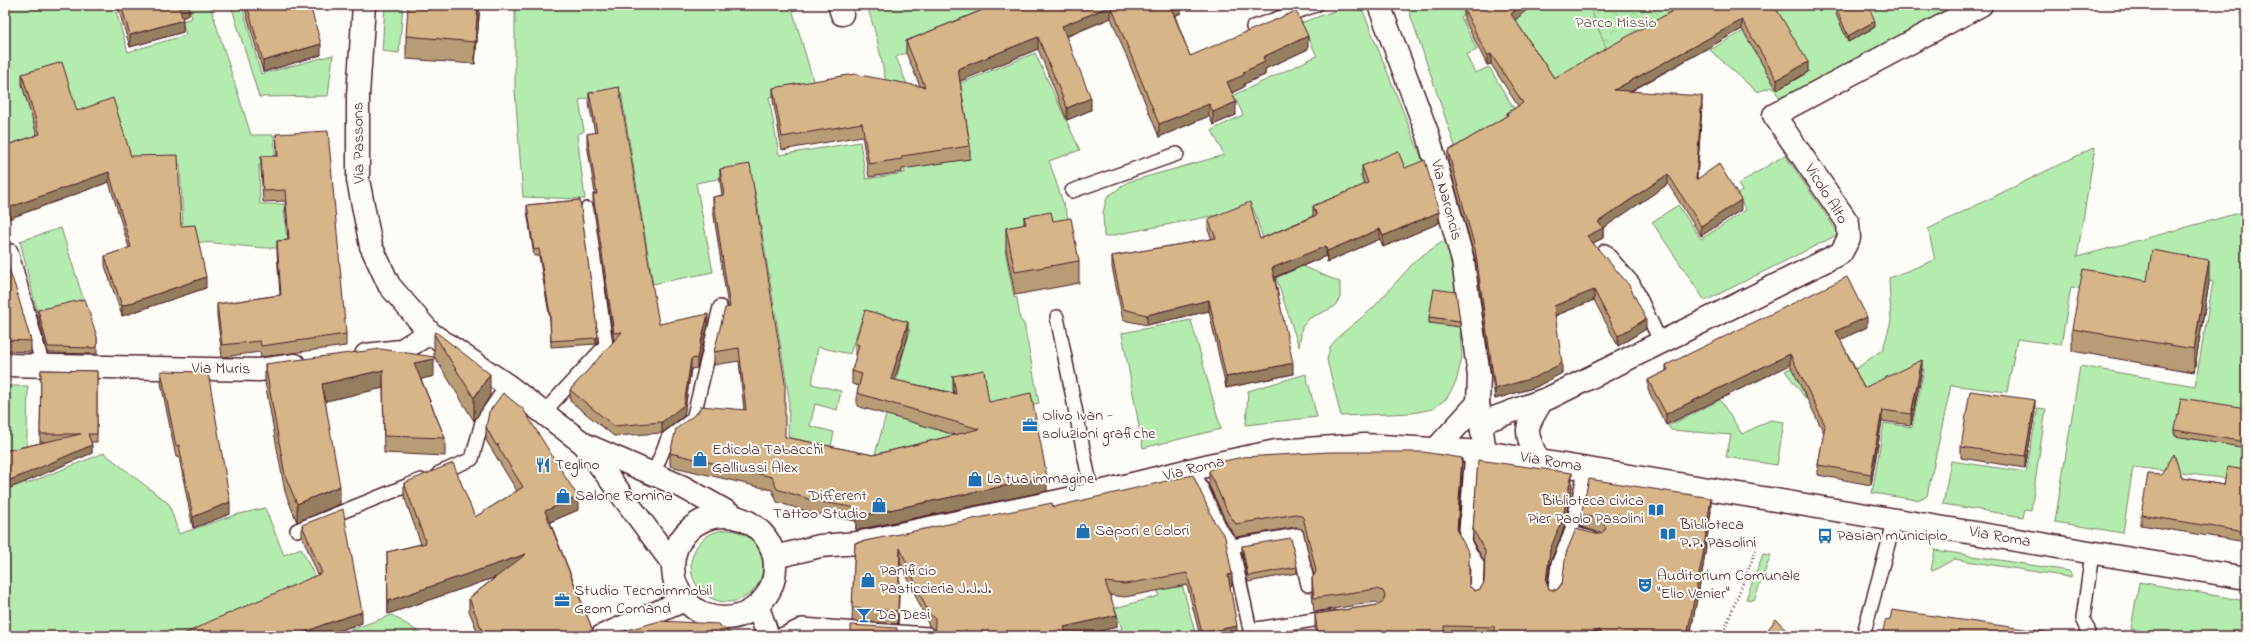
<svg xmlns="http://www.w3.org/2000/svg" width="2251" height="641" viewBox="0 0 2251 641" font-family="'Indie Flower',sans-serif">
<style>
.green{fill:#b4ecaf;stroke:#7f866d}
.park{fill:url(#park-crowns);stroke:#7f866d}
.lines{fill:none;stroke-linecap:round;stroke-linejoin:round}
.service-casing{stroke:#4a1f2b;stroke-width:16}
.minor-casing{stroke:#4a1f2b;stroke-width:25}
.tertiary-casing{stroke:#4a1f2b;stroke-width:25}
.secondary-casing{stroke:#4a1f2b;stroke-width:25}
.path{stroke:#4a1f2b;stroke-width:2.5;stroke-dasharray:1 3;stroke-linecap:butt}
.service{stroke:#fdfcf7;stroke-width:13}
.minor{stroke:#fdfcf7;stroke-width:22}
.tertiary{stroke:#fdfcf7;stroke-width:22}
.secondary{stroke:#fdfcf7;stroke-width:22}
.wall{fill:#b89c76;stroke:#4a1f2b}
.shaded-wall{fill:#967f60;stroke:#4a1f2b}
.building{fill:#d6b589;stroke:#4a1f2b}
.labels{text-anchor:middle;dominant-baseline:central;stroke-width:4;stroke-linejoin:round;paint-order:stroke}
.park-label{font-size:16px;fill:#64524c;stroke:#fdfcf7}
.street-label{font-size:16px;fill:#4a1f2b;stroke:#fdfcf7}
.poi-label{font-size:16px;fill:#4a1f2b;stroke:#fdfcf7;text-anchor:start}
</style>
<defs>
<pattern id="park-crowns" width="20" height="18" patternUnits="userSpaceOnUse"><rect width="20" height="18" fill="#b4ecaf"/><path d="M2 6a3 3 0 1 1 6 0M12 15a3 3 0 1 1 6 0" fill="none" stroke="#9cca97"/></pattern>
</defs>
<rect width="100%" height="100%" fill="#fdfcf7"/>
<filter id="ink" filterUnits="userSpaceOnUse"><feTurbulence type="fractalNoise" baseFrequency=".025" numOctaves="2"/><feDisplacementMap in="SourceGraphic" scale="8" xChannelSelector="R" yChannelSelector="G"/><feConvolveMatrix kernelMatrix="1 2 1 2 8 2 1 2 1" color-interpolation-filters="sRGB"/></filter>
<g filter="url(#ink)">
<g class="green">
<path d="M5,5H114L128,52L186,35L182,21L192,18L188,5H210L251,135H274L276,165H259L260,204H284L286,234H291L293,247C262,251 230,243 198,242L196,233L152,225L183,223L180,164H132L5,149Z"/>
<path d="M231,5H242L261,74L333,55L328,96L259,97Z"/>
<path d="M385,5H403L399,53L382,51Z"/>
<path d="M515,5H791L815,87L769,97L779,155L860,142L866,179L905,173L877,39L867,5H1023L896,57L913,99L946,89L1035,53L1080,150L1049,161L1075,238L1005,250L1014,297L1017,298L1020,319L1024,324L1039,403L985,414L987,428L872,465L910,330L862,318L850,354L818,347L812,384L841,391L837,410L815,404L810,426L834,432L830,452L788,443L789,398L756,196L750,173L696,183L713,272L653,284L621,92L579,100L584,131L577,135L585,199L523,197L515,90Z"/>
<path d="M1407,5H1480L1461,17L1477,50L1466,55L1475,73L1489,67L1516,112L1457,152Z"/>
<path d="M1498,5H1686L1555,85Z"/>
<path d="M1764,5H1960L1780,98L1772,87L1757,92L1710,50L1770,16Z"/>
<path d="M1348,6L1363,11L1426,169L1406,177L1399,160L1360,176L1367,193L1312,216L1315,223L1292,233L1304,267L1340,282V298L1334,307L1310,318L1302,327L1299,347L1253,208L1104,237L1103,213L1107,197L1128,182L1224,155L1212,130L1243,115L1234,95L1317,56L1301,23Z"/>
<path d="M2095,147L2077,257L2246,211V481L2133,467L2123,533L2055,522L2080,366L2195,386L2213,282L2150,270L2145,299L2071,287L2061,345L2017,339L2007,392L1951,385L1927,496L1917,500L1872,493L1884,423L1912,427L1924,369L1865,397L1854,375L1806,399L1785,371L1842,343L1856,369L1883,349L1891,321L1889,278L1935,260L1928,229Z"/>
<path d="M1785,155L1839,234L1705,301L1652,222L1678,205L1701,239L1746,210L1737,195L1742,191L1738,184Z"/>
<path d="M61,228L84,301L37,312L20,241Z"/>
<path d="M1448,238L1455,270L1462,358L1456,382L1447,398L1433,409L1412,413L1341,416L1327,360L1330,347L1339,336L1372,309L1417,259Z"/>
<path d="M1191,320L1221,429L1143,448L1122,333Z"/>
<path d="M1306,374L1317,417L1246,425L1248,391Z"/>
<path d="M5,386H28L26,484L104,453L169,504L179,534L235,515L265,508L284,555L301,548L318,583L201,636H5Z"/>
<path d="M1720,400L1742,434L1770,420L1784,422L1777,465L1726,457L1731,435L1671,430L1668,426Z"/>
<path d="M2038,408L2046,409L2031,510L2025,509L2023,517L1943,504L1951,461L2026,472Z"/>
<circle cx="727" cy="566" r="36"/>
<path d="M1935,550L2069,571L2072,576L2069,577L1954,559L1933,571L1931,570Z"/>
<path d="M1763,554L1771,555L1754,600L1746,599Z"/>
<path d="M1179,573L1196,636H1092L1122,629L1115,608L1159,596L1155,580Z"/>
<path d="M2139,582L2246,601V633C2231,631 2219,634 2205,633L2203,636H2172L2131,629Z"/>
<path d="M392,615L425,636H333Z"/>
</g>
<path class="park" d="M1589,5H1686L1607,50Z"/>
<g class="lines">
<g class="service-casing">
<g id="service">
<path d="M1253,27L1316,5"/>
<path d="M1072,191L1177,154"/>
<path d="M11,251L43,366"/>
<path d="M1605,251L1633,283L1661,343"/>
<path d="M1057,317L1092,494"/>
<path d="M543,413L606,345L587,209"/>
<path d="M1472,451L1465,544L1477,564L1476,596"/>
<path d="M1586,467L1571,533L1591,538"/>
<path d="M1193,470L1221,530L1232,546L1250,630L1333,617"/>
<path d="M439,473L472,459L482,422L507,385"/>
<path d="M653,475L668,438L693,419L720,307"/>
<path d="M297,530L421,480"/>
<path d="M1232,546L1297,535L1308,585"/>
<path d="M1554,596L1558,564L1571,533"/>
<path d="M779,636L802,625L928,634V636"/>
<path d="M1863,636L1895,519"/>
<path d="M2086,636L2088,629L2083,619L2092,553"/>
</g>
</g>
<g class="minor-casing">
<g id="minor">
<path d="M839,5L842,14"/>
<path d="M1379,5L1428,135L1463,261L1479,376L1478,403L1485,452"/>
<path d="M366,355L400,351L430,333"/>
<path d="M5,365L259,370L295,365"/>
<path d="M1480,423L1549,398L1841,253L1849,238L1848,223L1774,115L1981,5"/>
<path d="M1437,448L1478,403"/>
<path d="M1538,460C1524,430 1524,429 1542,401"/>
</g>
</g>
<g class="tertiary-casing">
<g id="tertiary">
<path d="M364,5L358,95V180L371,246L389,285L430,333L507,385L584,444L683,487L738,518"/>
<path d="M586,447L673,564"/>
<path d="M758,607L768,636"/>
</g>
</g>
<g class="secondary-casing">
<g id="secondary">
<circle cx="724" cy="567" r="51"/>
<path d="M775,557L820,546L857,543L1092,494L1214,464L1276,451L1364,445L1485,452L2246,578"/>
<path d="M602,636L685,600"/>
</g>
</g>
<path class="path" d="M1722,636L1756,550"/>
<use href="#service" class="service"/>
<use href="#minor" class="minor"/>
<use href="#tertiary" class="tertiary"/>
<use href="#secondary" class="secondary"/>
</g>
<g class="wall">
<path d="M117,5H189V15L182,18L183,32L130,47Z"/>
<path d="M244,5H310L321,55L263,72Z"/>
<path d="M480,5L475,64L406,59V36Z"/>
<path d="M995,5H1181V13L1175,16L1190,56L1308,49L1265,69V75L1244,84V87L1232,93L1236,115L1213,125L1209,116L1159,137L1111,18L1066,37L1091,110L1067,120L1038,49L960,81L970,146V159L902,169V172L869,177L862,136L782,150L773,100V88L920,86L906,53V41Z"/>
<path d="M1470,5H1532L1515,20L1554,78L1774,5L1808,72L1777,90L1742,29L1630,92L1702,106L1697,179L1741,210L1701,236L1668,184L1603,228V238L1593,243L1646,329L1618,346L1594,300L1555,316L1562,373L1536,387L1495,399L1475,258L1448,161V151L1507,116V113L1518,106L1491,64L1487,65L1464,19V9Z"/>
<path d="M1836,8L1875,27L1848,42L1836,14Z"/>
<path d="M22,74L77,111L131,156L181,226L206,288L122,316L105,266V256L129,248L109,182L5,220V146L37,135L22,85Z"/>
<path d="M589,93L659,324L708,325L697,368L691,369L684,416L662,433L614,436L570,401V390L614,342L593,204V194H595L587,144V134L595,133L589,104Z"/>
<path d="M276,134L346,334V346L261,357L260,352L222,357L217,315V304L280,295L277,253V241L288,240L285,201L263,202L261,167V156H277Z"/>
<path d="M1362,166L1405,168L1439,223L1383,247L1380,239L1327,262L1326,256L1275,278L1293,374L1226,388L1209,311L1147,325L1123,320L1112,267V256L1212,239L1208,230V219L1260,239L1313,216V206L1365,185L1362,177Z"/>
<path d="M720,169L785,437L873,455L955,435L857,406V393L859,386L852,384V371L856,356H855V343L908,336L894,380L954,393L953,390V376L989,402L1047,491L856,530V521L815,514L777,502L772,490L670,466V453L744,410L739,361L714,365V352L728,307L713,210V197L722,195L720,182Z"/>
<path d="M580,200L598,342L596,344L551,347L550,320L539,256H534L527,211V205Z"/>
<path d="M1024,217L1053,221L1079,261V283L1015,295L1006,250V228L1024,225Z"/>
<path d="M5,259L31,341V352L5,351Z"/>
<path d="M2147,281L2209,283L2194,372L2072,351V329Z"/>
<path d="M38,310L97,337V354L48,353L38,316Z"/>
<path d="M1429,317L1460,321V327L1429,323Z"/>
<path d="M1867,327L1840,340L1864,388L1922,370L1911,425L1882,421L1871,485L1818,475V465L1824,433L1790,365L1666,425L1648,390V380L1666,371V365Z"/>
<path d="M434,334L490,396L474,421L434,356Z"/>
<path d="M265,364L434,376L421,379L445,438V456L384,453L383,388L325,401L340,504L297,522L285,492L265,382Z"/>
<path d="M41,370L97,371V442H91L92,453L25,482L5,490V451L45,442H40Z"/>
<path d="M161,371L230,514L193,528L179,457H176L161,383Z"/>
<path d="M2246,408V448L2175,436V430Z"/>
<path d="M2035,412L2025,468L1961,458V447Z"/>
<path d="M486,427L578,510L550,522L595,636L478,633L469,611V598L496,577L388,614L387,552L421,544L404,496V483L475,517L517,491L486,440Z"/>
<path d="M2246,470V542L2141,525V515L2182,478L2224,485Z"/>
<path d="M1209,471H1462L1458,532L1469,586L1475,591L1480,589L1484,583L1485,563L1473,542V529L1572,486L1563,531L1550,563L1547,585L1549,589L1553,590H1557L1596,534H1600L1601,533L1581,527V514L1711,511L1703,567L1690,636H1316L1315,628V614L1378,605L1380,604L1376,602L1314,612L1312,592V578L1314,576L1303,530L1296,527L1236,537L1228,526L1209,485Z"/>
<path d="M1053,507L1232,586L1230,587L1237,636H1200L1187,585L1125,597L1110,595L1117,627L1079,636H935V630L929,626L900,561L898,624L852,621L855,543Z"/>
<path d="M302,525L362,623L323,636L318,575L302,536Z"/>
<path d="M1242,546L1297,567V573L1248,582L1242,552Z"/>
</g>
<g class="shaded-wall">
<path d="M186,5H189V15L179,19V7Z"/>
<path d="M478,5H480L475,64V42Z"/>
<path d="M1170,5H1181V13L1170,17Z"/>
<path d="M1521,5H1532L1511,24V14Z"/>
<path d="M1111,6V18L1062,38V26Z"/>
<path d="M183,20V32L130,47V35Z"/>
<path d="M1742,20V29L1614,100V90Z"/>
<path d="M1875,21V27L1848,42V36Z"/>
<path d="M1308,36V49L1265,69V75L1244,84V87L1227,95V82L1243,72L1263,57Z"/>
<path d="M1038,37V49L958,82V69Z"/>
<path d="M321,44V55L263,72V61Z"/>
<path d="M1491,54V64L1487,65V55Z"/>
<path d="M1808,62V72L1777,90V80Z"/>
<path d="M1702,96V106L1696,190V180Z"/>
<path d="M1091,98V110L1067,120V108Z"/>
<path d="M1236,102V115L1213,125V112Z"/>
<path d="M1209,104V116L1159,137V124Z"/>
<path d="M109,172V182L5,220V209Z"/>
<path d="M1668,174V184L1602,229L1603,228V238L1587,246V236L1598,222Z"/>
<path d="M1741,200V210L1701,236V226Z"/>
<path d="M1439,212V223L1383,247V236Z"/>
<path d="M1380,229V239L1327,262V251Z"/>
<path d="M1326,246V256L1272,278V268Z"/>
<path d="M2209,260V283L2194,372V349Z"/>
<path d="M206,277V288L122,316V306Z"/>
<path d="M1594,290V300L1554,316V306Z"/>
<path d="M1209,300V311L1147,325V315Z"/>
<path d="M708,314V325L697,368V358Z"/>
<path d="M1867,317V327L1836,342V331Z"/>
<path d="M1646,319V329L1618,346V336Z"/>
<path d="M908,322V336L891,392V379Z"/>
<path d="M598,336V342L596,344V338Z"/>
<path d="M1790,354V365L1666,425V414Z"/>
<path d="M434,359V376L414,381V363Z"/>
<path d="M691,359V369L684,416L662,433V422Z"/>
<path d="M1922,360V370L1911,425V414Z"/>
<path d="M1293,363V374L1226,388V377Z"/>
<path d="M1562,363V373L1536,387L1495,399V389Z"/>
<path d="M383,370V388L322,402V384Z"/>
<path d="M490,374V396L474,421V398Z"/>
<path d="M2035,400V412L2025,468V456Z"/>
<path d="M1882,410V421L1871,485V474Z"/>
<path d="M92,445V453L25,482L5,490V482Z"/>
<path d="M1462,458V471L1457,544V531Z"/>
<path d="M1572,473V486L1563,531L1550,563L1546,595V582L1550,550Z"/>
<path d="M1047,477V491L856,530V517Z"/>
<path d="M340,486V504L297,522V504Z"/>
<path d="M578,497V510L545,524V511Z"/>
<path d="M1711,498V511L1703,567L1690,636H1687Z"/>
<path d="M230,502V514L193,528V517Z"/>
<path d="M900,548V561L898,624V611Z"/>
<path d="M526,554V567L388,614V601Z"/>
<path d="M1232,574V586L1228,588V575Z"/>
<path d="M362,612V623L323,636H296L325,624Z"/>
<path d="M1117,615V627L1079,636H1064V627Z"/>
<path d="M1237,626V636H1202V633Z"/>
<path d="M1600,630V636H1582Z"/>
</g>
<g class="building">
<path d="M121,5H186L179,7L183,20L130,35Z"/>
<path d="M247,5H310L321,44L263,61Z"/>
<path d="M408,5H478L475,42L406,36Z"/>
<path d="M995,5H1170L1190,56L1296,11L1308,36L1263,57L1265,62L1243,72L1244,75L1227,82L1236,102L1213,112L1209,104L1159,124L1111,6L1062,26L1091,98L1067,108L1038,37L958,69L970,146L902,156V159L869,164L862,123L782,137L773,88L854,74L925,87L906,41Z"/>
<path d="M1470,5H1521L1511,14L1554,78L1683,5H1774L1808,62L1777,80L1742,20L1614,90L1702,96L1696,180L1719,164L1741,200L1701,226L1668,174L1598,222L1603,228L1587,236L1629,285L1646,319L1618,336L1594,290L1554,306L1562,363L1536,377L1495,389L1475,248L1448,151L1508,115L1507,113L1523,103L1491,54L1487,55L1464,9Z"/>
<path d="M1842,5H1868L1875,21L1848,36L1836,8Z"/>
<path d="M62,62L77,111L113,98L131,156L178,155L181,226L195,225L206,277L122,306L105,256L131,247L109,172L5,209V146L40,134L22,74Z"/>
<path d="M619,87L659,324L708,314L697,358L691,359L684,405L662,422L614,426L570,390L622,332L614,333L593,194H597L587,134L597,132L589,93Z"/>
<path d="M328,131L346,334L261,346L260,341L222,345L217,304L281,295L277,241L289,240L285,190L263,191L261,156H278L276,134Z"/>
<path d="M1398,151L1405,168L1425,160L1439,212L1383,236L1380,229L1327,251L1326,246L1272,268L1293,363L1226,377L1209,300L1147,315L1123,309L1112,256L1216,238L1208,219L1250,202L1260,239L1317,215L1313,206L1368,183L1362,166Z"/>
<path d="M750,164L785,383V437L873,455L979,429L857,393L862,374L852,371L859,345L855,343L865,310L908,322L891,379L956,394L953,376L984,370L989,402L1031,393L1047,477L856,517L857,508L815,501L777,489L772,477L670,453L676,429L698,412L701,406L746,410L739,348L714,352L725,308L730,307L713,197L724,195L720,169Z"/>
<path d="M580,200L598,336L596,338L551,341L550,314L539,249L534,250L527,205Z"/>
<path d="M1051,212L1053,221L1071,218L1079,261L1015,272L1006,228L1026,224L1024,217Z"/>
<path d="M2152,250L2209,260L2194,349L2072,329L2083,269L2147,281Z"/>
<path d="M5,259L15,286L31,341L5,340Z"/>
<path d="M1847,277L1867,317L1836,331L1864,388L1922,360L1911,414L1882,410L1871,474L1818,465L1825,425L1790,354L1666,414L1648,380L1668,370L1666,365Z"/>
<path d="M1434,289L1456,292L1460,321L1429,317Z"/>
<path d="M85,299L97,337V348L48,347L38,310Z"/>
<path d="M436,332L490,374L474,398L434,334Z"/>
<path d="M381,349L434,357V359L414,363L445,438L384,436L383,370L322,384L340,486L297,504L285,475L265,364Z"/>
<path d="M41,370L97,371V434H88L92,445L25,474L5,482V451L81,434H40Z"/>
<path d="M161,371L208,372L230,502L193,517L179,445L176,446Z"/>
<path d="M1970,391L2035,400L2025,456L1961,447Z"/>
<path d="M503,393L523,409L578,497L545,511L595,636H474L482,630L469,598L526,554L388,601L387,552L426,543L404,483L453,463L475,517L523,487L497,445H499H496L486,427L489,412Z"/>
<path d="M2181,398L2246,408V442L2175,430Z"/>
<path d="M1330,452H1423L1462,458L1457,531L1469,553V586L1475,591L1480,589L1484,583L1485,551L1473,529L1478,460L1572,473L1563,517L1550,550L1546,582L1549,589L1553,590H1557L1562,584L1566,553L1576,529L1596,534H1600L1606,529L1603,521L1581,514L1589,479L1711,498L1703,554L1687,636H1601L1600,630L1582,636H1495V627L1444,626V636H1318L1315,614L1378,605L1382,603L1385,596L1383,591L1376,589L1314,598L1312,578L1315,574L1316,570L1303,517L1296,514L1236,524L1228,513L1209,471L1224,461L1243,457Z"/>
<path d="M2174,454L2182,478L2224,485L2227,467L2246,470V532L2141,515L2148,474L2161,475Z"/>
<path d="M1193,475L1214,521L1225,537L1232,574L1228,575L1237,626L1202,633L1187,573L1125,584L1105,582L1117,615L1064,627L1067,636H939L935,627V618L929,614L900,548L898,611L852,608L855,543L1052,503L1053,507Z"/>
<path d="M343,509L362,612L325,624L296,636H180L211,621L322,573L302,525Z"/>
<path d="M1291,538L1297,567L1248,576L1242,546Z"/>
<path d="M1892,610L2052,633V636H1882L1885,621L1890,620Z"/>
<path d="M1776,619L1792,636H1763Z"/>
<path d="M660,621L718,624L734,636H606Z"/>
<path d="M851,625L897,628V636H851Z"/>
</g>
</g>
<defs>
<g id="office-bare" transform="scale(1.2)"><path d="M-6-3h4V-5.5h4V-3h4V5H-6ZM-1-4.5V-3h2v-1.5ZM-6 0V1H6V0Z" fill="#1f6fb2" stroke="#fdfcf7" stroke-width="2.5" paint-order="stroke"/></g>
<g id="shop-bare" transform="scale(1.2)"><path d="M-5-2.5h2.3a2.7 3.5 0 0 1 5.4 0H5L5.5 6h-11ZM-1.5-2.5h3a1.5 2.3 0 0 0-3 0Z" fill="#1f6fb2" stroke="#fdfcf7" stroke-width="2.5" paint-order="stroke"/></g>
<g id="restaurant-bare" transform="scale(1.2)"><path d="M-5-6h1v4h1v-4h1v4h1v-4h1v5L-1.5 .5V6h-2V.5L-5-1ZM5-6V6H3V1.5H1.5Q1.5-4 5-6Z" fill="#1f6fb2" stroke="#fdfcf7" stroke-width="2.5" paint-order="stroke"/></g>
<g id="library-bare" transform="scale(1.2)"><path d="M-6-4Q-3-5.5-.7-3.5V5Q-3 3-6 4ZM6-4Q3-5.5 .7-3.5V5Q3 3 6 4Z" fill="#1f6fb2" stroke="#fdfcf7" stroke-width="2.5" paint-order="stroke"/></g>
<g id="bus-bare" transform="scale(1.2)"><path d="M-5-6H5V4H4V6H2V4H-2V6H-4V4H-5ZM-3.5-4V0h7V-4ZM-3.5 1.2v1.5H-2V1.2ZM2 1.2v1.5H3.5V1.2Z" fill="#1f6fb2" stroke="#fdfcf7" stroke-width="2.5" paint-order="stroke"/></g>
<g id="theatre-bare" transform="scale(1.2)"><path d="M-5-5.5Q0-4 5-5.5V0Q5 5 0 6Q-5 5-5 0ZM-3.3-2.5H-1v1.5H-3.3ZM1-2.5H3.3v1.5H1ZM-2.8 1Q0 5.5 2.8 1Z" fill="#1f6fb2" stroke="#fdfcf7" stroke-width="2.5" paint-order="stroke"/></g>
<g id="bar-bare" transform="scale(1.2)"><path d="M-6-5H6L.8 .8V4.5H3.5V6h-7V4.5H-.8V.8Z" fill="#1f6fb2" stroke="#fdfcf7" stroke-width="2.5" paint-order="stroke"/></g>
</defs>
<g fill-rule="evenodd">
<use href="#office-bare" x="1030" y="425"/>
<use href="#shop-bare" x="700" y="459"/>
<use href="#restaurant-bare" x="543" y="465"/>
<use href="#shop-bare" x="975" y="479"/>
<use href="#shop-bare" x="563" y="496"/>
<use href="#shop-bare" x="879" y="505"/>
<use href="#library-bare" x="1656" y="510"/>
<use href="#shop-bare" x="1083" y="531"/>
<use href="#library-bare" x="1668" y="534"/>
<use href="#bus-bare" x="1825" y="536"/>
<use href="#shop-bare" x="868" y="580"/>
<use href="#theatre-bare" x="1645" y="585"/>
<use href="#office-bare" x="562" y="600"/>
<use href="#bar-bare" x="864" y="615"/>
</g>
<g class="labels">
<g class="park-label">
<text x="1616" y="23">Parco Missio</text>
</g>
<g class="street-label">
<text transform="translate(359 143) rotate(-91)">Via Passons</text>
<text transform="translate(1826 194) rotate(58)">Vicolo Alto</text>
<text transform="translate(1446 200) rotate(75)">Via Naroncis</text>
<text transform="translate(221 369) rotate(1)">Via Muris</text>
<text transform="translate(1551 462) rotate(9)">Via Roma</text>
<text transform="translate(1194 469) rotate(-14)">Via Roma</text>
<text transform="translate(2000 537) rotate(10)">Via Roma</text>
</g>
<g class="poi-label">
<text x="1042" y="416">Olivo Ivan -<tspan x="1042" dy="18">soluzioni grafiche</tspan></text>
<text x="712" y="450">Edicola Tabacchi<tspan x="712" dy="18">Galliussi Alex</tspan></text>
<text x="555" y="465">Teglino</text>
<text x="987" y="479">La tua immagine</text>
<text x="575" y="496">Salone Romina</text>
<text x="867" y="496" text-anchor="end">Different<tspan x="867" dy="18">Tattoo Studio</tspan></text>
<text x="1644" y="501" text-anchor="end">Biblioteca civica<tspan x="1644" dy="18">Pier Paolo Pasolini</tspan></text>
<text x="1680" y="525">Biblioteca<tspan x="1680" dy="18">P.P. Pasolini</tspan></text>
<text x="1095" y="531">Sapori e Colori</text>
<text x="1837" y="536">Pasian municipio</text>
<text x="880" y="571">Panificio<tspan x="880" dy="18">Pasticcieria J.J.J.</tspan></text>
<text x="1657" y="576">Auditorium Comunale<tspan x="1657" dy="18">"Elio Venier"</tspan></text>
<text x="574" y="591">Studio Tecnoimmobil<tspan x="574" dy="18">Geom Comand</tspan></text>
<text x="876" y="615">Da Desi</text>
</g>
</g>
<rect width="2251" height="641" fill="none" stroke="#fdfcf7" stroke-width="20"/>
<rect x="10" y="10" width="2231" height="621" fill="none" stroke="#4a1f2b" stroke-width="1.5" filter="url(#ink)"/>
</svg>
